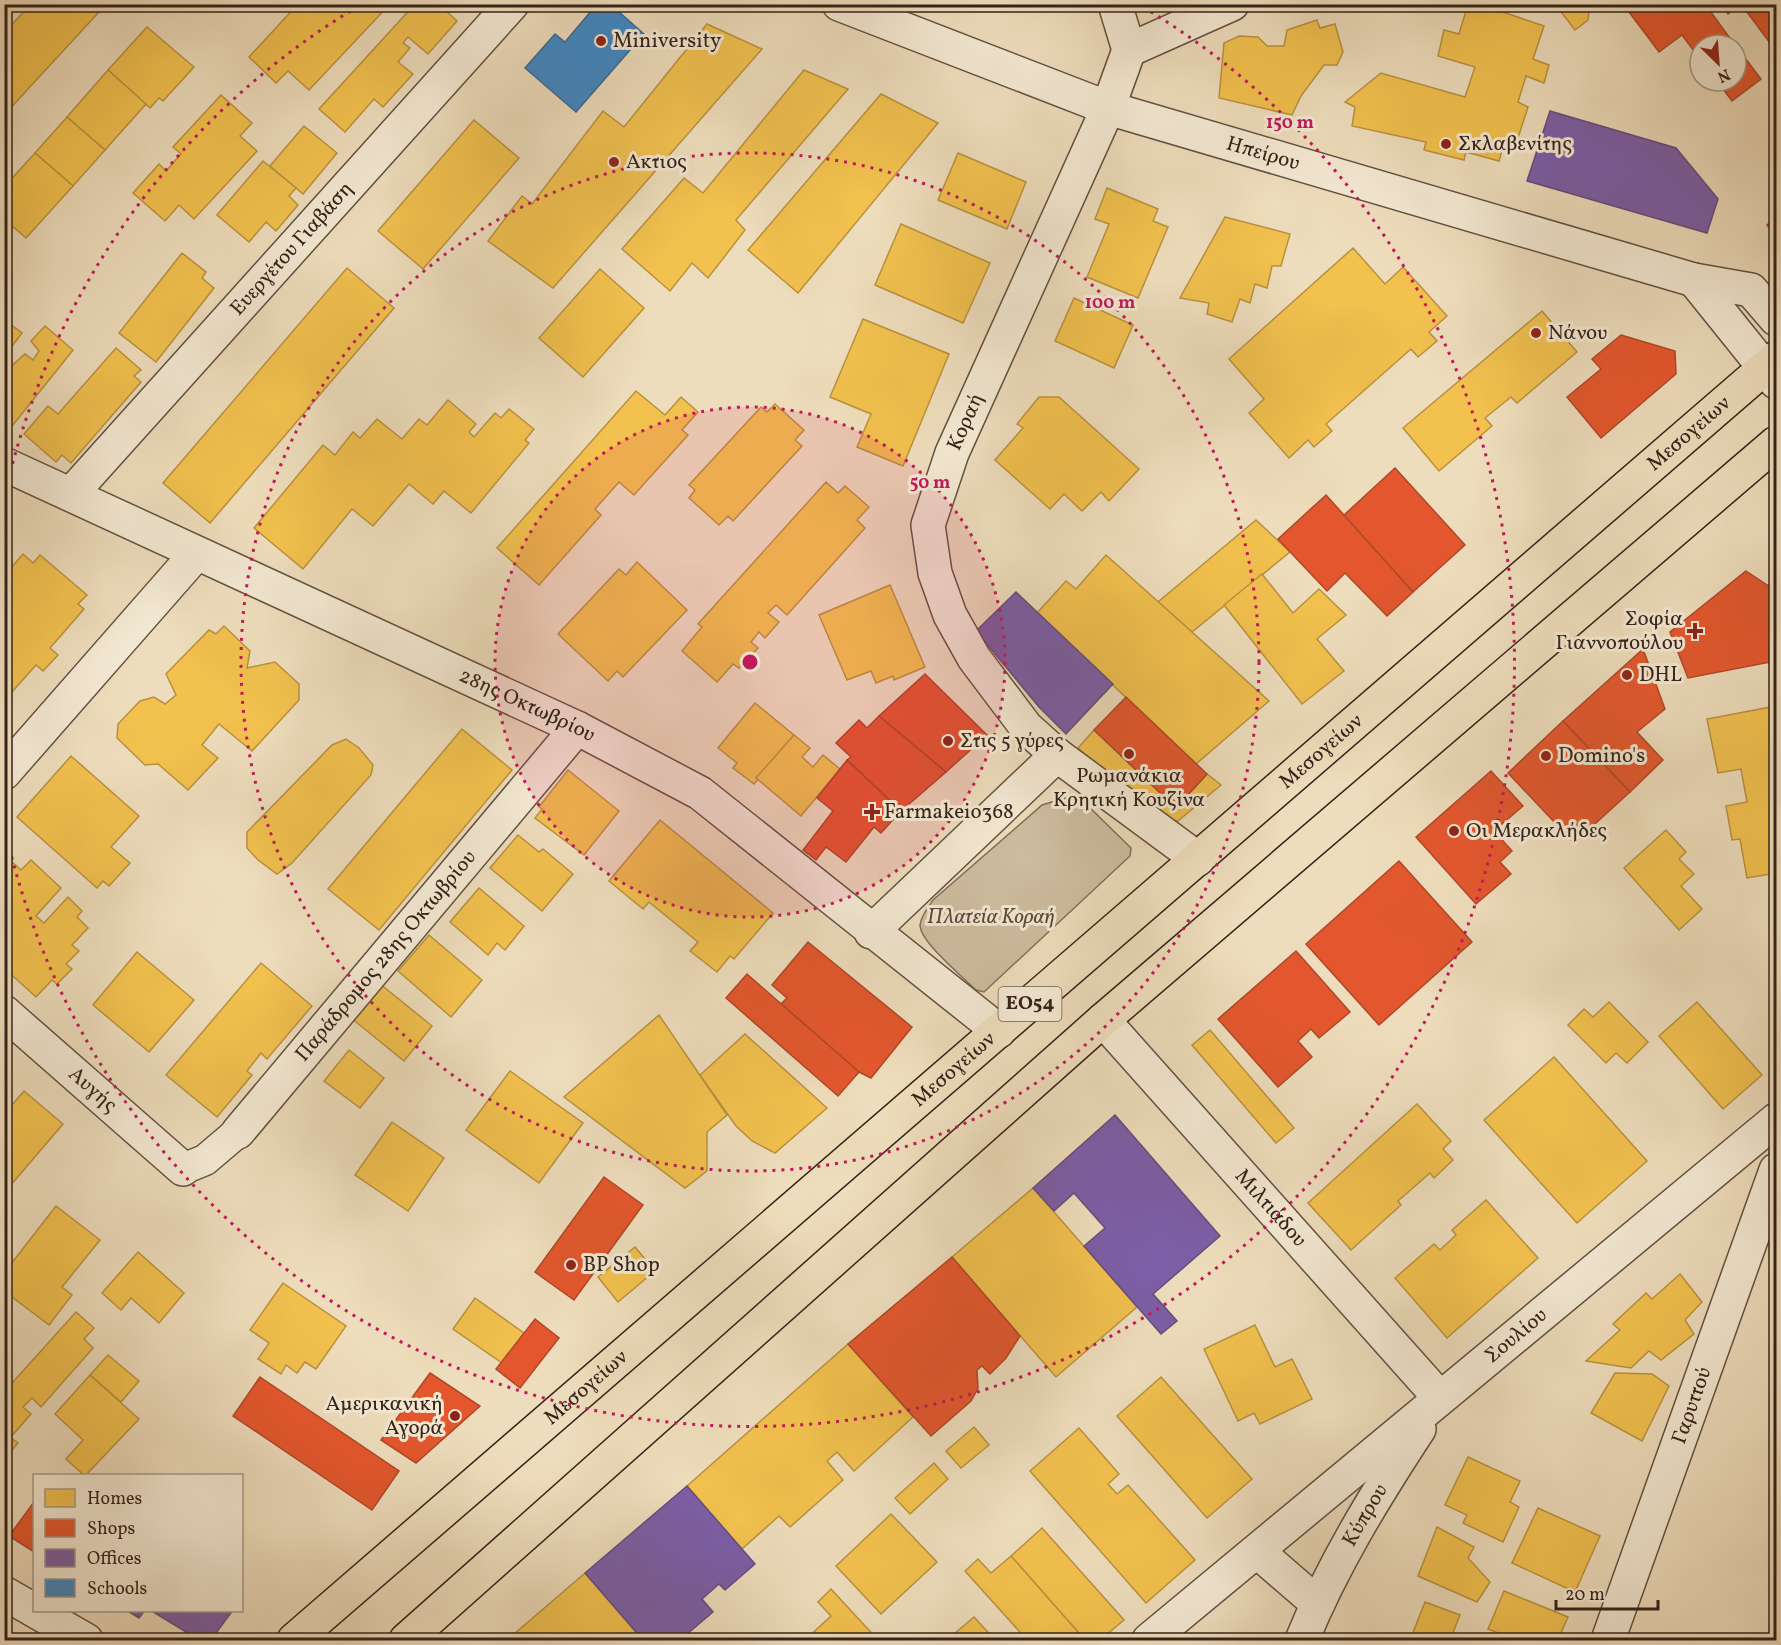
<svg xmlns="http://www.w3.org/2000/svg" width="1781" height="1645" viewBox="0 0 1781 1645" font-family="Vollkorn,serif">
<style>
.park{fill:#cebda0;stroke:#81705d;stroke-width:1.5}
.homes{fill:#f2c14e;stroke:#b9913e;stroke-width:1.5}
.shops{fill:#e4572e;stroke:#af4728;stroke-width:1.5}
.offices{fill:#7b5ea7;stroke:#664c7d;stroke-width:1.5}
.schools{fill:#3f88c5;stroke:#3c6992;stroke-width:1.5}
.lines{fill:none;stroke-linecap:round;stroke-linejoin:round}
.pedestrian-casing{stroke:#625142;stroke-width:33}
.minor-casing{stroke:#625142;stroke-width:36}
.tertiary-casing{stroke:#625142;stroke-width:36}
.primary-casing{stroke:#34221a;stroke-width:36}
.pedestrian{stroke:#f4e9d3;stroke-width:30}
.minor{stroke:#f4e9d3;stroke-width:33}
.tertiary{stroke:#f4e9d3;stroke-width:33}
.primary{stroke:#eeddbc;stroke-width:33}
.ring{fill:none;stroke:#c2185b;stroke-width:3;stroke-dasharray:3 6}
.poi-dot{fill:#8f2418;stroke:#f4e9d3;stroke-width:2}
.labels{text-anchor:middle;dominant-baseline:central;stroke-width:6;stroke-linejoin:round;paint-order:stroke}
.shield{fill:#f4e9d3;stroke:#6e5e52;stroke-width:1.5}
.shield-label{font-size:20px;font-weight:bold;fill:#34221a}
.poi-label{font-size:21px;fill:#34221a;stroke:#f4e9d3;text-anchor:start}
.street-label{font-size:21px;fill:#34221a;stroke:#f4e9d3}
.park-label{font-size:21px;font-style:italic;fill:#5a493c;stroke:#f4e9d3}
.centre{fill:#c2185b;stroke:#f4e9d3;stroke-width:3}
.ring-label{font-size:18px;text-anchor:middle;font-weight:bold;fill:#c2185b;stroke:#f4e9d3;stroke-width:6;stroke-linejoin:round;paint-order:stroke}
</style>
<rect width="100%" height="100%" fill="#eeddbc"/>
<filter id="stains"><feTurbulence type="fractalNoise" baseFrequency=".00333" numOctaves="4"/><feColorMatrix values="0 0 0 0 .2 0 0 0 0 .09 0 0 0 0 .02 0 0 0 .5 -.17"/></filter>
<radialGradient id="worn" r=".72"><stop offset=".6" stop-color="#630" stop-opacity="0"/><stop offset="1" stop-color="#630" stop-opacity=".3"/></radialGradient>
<path class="park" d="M1065,798L1084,802L1131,848L1130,856L984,992L976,990C963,977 920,942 920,925C921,916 928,907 933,900L1042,805Z"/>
<g class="homes">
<path d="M31,4H67L72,9L76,4H92L99,12L4,115V33Z"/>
<path d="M298,4H390L309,90L288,71L276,83L249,57Z"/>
<path d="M415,4H452L446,11L457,21L428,54L408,37L403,43L410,48L398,62L413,74L383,107L374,99L345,132L319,109Z"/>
<path d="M1468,4H1479L1544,26L1533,59L1549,65L1544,83L1526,76L1518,102L1528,107L1517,141L1506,136L1499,161L1466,152L1464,160L1424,150L1426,142L1352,126L1355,107L1345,102L1381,73L1465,97L1475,67L1438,56L1444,30L1459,34Z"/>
<path d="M1555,4H1590L1588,20L1575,30Z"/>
<path d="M1317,20L1320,28L1335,24L1343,52L1337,65H1324L1301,96L1292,115L1219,98L1224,43L1239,36L1258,37L1267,46H1284L1287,30Z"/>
<path d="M707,24L762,49L553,288L488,241L522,196L532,204L603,111L624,127Z"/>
<path d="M147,27L194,67L163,101L159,98L150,108L108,70Z"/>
<path d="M108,70L146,104L105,150L67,117Z"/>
<path d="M804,70L848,89L736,220L745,230L708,278L692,263L670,291L622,249L684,178L703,193Z"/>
<path d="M881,94L938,123L798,293L748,250Z"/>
<path d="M221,95L252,123L240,136L257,151L194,219L179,205L165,221L133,193L159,164L166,171L181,154L173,147Z"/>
<path d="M67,117L105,150L73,186L35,153Z"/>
<path d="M474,120L519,158L423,269L378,231Z"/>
<path d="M304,126L337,153L303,194L270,166Z"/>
<path d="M35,153L73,186L26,238L4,219V187Z"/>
<path d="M958,153L1026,182L1007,229L938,200Z"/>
<path d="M263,161L296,188L289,196L298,205L276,231L266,222L249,242L217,215Z"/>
<path d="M1107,188L1158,209L1153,221L1168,227L1138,298L1087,277L1109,224L1095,219Z"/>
<path d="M1225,217L1290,234L1281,266H1272L1267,288L1255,284L1250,303L1240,299L1232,322L1207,314L1209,303L1180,298Z"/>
<path d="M901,224L990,263L963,323L875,285Z"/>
<path d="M1353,248L1385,284L1403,267L1447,316L1429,332L1437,341L1418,357L1411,349L1326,424L1332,431L1314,447L1308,440L1289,458L1249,413L1264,399L1229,359Z"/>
<path d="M182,253L206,272L202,278L214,288L156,362L119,333Z"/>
<path d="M347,268L394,308L210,523L163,483Z"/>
<path d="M600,269L644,308L583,377L539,338Z"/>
<path d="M1074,298L1133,325L1114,368L1055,341Z"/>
<path d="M1542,311L1577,352L1517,403L1511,397L1485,418L1492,426L1439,471L1403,428Z"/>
<path d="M863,319L949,354L903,466L857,447L871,414L830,397Z"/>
<path d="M6,321L22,333L4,357V322Z"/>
<path d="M45,326L73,350L5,435L4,363L8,369L25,354L33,360L39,351L31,341Z"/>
<path d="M116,348L141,370L134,376L141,382L71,463L62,455L56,462L24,434L48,406L58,414Z"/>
<path d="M636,391L665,415L681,397L698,412L682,430L688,435L634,495L619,482L595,509L601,515L539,585L497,548Z"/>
<path d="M1039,397H1059L1139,469L1109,501L1101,492L1082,511L1064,494L1050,509L995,460L1023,428L1017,424Z"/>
<path d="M448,400L476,424L469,432L474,437L495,413L501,418L509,409L534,429L525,440L529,443L471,513L444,491L433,504L409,484L373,526L352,509L303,569L254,528L323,445L335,455L353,432L360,438L377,419L402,439L419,419L427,425Z"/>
<path d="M775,404L804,430L795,440L802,446L733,521L728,516L719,525L689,498L695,490L689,485L761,407L767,412Z"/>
<path d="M826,482L838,493L845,486L869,507L857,520L865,528L787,615L776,605L768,613L779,622L765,638L759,632L751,642L758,648L739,668L733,664L717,682L682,651L702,627L698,624Z"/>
<path d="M1256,520L1290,552L1192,632L1158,602Z"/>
<path d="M23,554L33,563L40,555L87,595L78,604L84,609L50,648L58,655L43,671L36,665L4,701V576Z"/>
<path d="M1106,555L1269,701L1196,764L1037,613L1066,581L1076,589Z"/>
<path d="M637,562L687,610L623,677L617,671L608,681L558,634L619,569L626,575Z"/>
<path d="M1262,574L1293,613L1319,589L1346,615L1317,639L1344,671L1302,704L1224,605Z"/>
<path d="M890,585L925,667L894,680L893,676L876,683L871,671L847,680L819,615Z"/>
<path d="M224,626L250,651L247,668L275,662L299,684V700L252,751L219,724L202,745L218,758L188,790L158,764L145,765L117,738L118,724L140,701L154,697L165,704L176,695L166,674L209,630L216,634Z"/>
<path d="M755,703L794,735L754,784L733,768L737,763L718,748Z"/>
<path d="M1776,706V873L1747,878L1740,839L1732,840L1726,806L1747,802L1741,769L1718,773L1707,719Z"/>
<path d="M462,729L512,770L379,930L328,889Z"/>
<path d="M1094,730L1176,808L1207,774L1221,785L1178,821L1157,818L1078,748Z"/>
<path d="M794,735L810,748L802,757L813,767L823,755L840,769L801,816L756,778Z"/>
<path d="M346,739L359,748L373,765L371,775L292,863L277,874L258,860L247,848V832L332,745Z"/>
<path d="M71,756L139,816L111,847L130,863L109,886L103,881L97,888L17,817Z"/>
<path d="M568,770L619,811L584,855L535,818L542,809L539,807Z"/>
<path d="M660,820L773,913L734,959L730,956L717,972L690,951L698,942L649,902L643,909L609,881Z"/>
<path d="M1666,830L1686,852L1679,859L1694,874L1681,886L1702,909L1679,930L1624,868Z"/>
<path d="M518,835L539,852L543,849L573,874L542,911L490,868Z"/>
<path d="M31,860L61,888L36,916L44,923L68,897L82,911L77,917L88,928L72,945L79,951L66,964L72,969L57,984L52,980L36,997L4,968L12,959L4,952V868L11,861L21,870Z"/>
<path d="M479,888L524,926L505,950L497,943L488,955L450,922Z"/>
<path d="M429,935L482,980L451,1017L398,971Z"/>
<path d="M137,952L194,1000L149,1052L93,1005Z"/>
<path d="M261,963L312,1006L267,1059L261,1053L247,1071L252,1075L217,1117L166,1075Z"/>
<path d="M379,983L432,1026L404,1061L351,1018Z"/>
<path d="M1609,1002L1648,1042L1627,1063L1616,1053L1606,1063L1568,1025L1584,1009L1593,1017Z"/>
<path d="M1697,1002L1762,1075L1723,1109L1659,1036Z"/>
<path d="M659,1015L727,1115L707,1132V1171L685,1188L564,1097Z"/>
<path d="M1210,1030L1294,1128L1276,1143L1192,1045Z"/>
<path d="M745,1034L827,1108L775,1153L752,1141L736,1126L700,1075Z"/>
<path d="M349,1050L384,1078L360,1108L324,1081Z"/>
<path d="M1554,1057L1647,1161L1577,1223L1484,1120Z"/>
<path d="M510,1071L583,1123L539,1183L466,1130Z"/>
<path d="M24,1091L63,1124L4,1193V1114Z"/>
<path d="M1417,1104L1451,1141L1443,1149L1453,1160L1434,1178L1430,1173L1398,1201L1401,1205L1351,1250L1308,1203Z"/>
<path d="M392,1122L444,1158L408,1211L355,1175Z"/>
<path d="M1033,1188L1137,1307L1056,1377L952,1257Z"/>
<path d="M1486,1200L1538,1258L1447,1338L1395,1278L1434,1244L1440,1250L1456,1235L1452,1230Z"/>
<path d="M56,1206L100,1240L62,1287L72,1295L49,1325L4,1291V1273Z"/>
<path d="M635,1247L655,1271L618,1302L598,1277Z"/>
<path d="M138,1252L184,1293L159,1323L131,1298L121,1310L102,1293Z"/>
<path d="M1680,1274L1702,1302L1685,1320L1694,1334L1661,1360L1649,1351L1631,1368L1586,1361L1620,1330L1613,1324L1646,1293L1652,1299Z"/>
<path d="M283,1283L346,1326L316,1369L305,1362L297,1373L286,1365L281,1374L258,1359L269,1343L250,1330Z"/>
<path d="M475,1298L524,1333L502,1363L453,1329Z"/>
<path d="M76,1312L94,1328L84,1339L93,1348L41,1407L32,1398L23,1407L31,1414L10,1438L4,1433V1392Z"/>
<path d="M1255,1325L1275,1367L1292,1359L1312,1399L1260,1424L1254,1413L1238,1421L1204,1349Z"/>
<path d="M848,1344L913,1417L854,1471L837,1452L827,1461L843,1480L790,1527L779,1516L742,1549L687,1486Z"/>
<path d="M108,1355L139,1381L121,1402L90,1375Z"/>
<path d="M1615,1373L1652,1374L1669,1386L1642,1441L1591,1413Z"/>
<path d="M90,1375L139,1419L85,1476L66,1459L83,1440L55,1414Z"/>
<path d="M1161,1377L1252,1479L1207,1518L1117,1416Z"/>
<path d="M974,1427L989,1445L961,1468L946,1451Z"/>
<path d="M1079,1428L1119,1474L1108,1484L1117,1494L1128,1485L1195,1560L1146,1603L1030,1471Z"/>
<path d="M4,1433L18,1443L4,1460Z"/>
<path d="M1468,1457L1520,1481L1510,1502L1519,1507L1503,1542L1463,1523L1467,1515L1445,1505Z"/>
<path d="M934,1463L948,1479L910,1514L895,1498Z"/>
<path d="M1538,1508L1600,1536L1575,1592L1512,1563Z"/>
<path d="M891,1514L937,1562L881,1614L836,1566Z"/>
<path d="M1437,1527L1474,1547L1468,1558L1490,1582L1477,1602L1418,1576Z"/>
<path d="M1042,1528L1124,1620L1100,1640H1085L1011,1556Z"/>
<path d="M1011,1556L1085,1640H1027L965,1571L978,1559L991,1573Z"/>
<path d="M585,1573L641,1638L638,1640H507Z"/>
<path d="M831,1589L878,1640H805L831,1616L818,1602Z"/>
<path d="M1504,1591L1568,1617L1558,1640H1516L1488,1629Z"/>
<path d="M1425,1602L1460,1615L1450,1640H1410Z"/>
<path d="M974,1617L995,1640H947Z"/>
</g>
<g class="shops">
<path d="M1623,4H1705L1735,45H1700V59L1682,35L1659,52Z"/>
<path d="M1721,4H1740L1728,14Z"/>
<path d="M1741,4H1776V51Z"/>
<path d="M1736,46L1761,79L1732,101L1717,81H1736Z"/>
<path d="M1776,218V238L1767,225Z"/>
<path d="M1621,335L1675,351L1676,374L1601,438L1567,397L1601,369L1592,359Z"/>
<path d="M1395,468L1465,545L1413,592L1343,516Z"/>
<path d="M1326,495L1413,592L1387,616L1345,573L1327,591L1278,539Z"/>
<path d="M1746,571L1776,591V661L1688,678L1670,632Z"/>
<path d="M1643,649L1665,709L1637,732L1663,760L1630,792L1563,721Z"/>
<path d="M925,674L987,735L946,772L879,716Z"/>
<path d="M1126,697L1207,774L1176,808L1094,730Z"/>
<path d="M879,716L946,772L901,811L847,760L851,757L836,743L859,720L867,728Z"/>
<path d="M1563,721L1630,792L1574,843L1508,773Z"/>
<path d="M847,760L901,811L881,833L874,827L846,862L826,847L816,860L803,850L833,811L817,798Z"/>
<path d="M1491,771L1523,806L1494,831L1512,851L1500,862L1511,874L1476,904L1416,837Z"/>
<path d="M1399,861L1472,942L1379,1025L1306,944Z"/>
<path d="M808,942L912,1027L871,1078L859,1072L781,1004L787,998L772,985Z"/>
<path d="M1296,951L1350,1012L1319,1038L1311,1029L1298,1041L1312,1057L1278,1087L1218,1019Z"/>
<path d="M747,974L859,1072L838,1096L726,998Z"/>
<path d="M604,1177L643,1205L574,1300L535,1272Z"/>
<path d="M952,1257L1020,1336L1006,1358L990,1374L982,1366L977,1370L978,1388L971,1401L931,1436L848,1344Z"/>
<path d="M535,1319L559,1338L520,1388L496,1369Z"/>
<path d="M430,1373L480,1406L416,1463L381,1440Z"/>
<path d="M260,1377L399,1471L372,1510L233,1416Z"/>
<path d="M34,1502V1552L9,1536Z"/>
</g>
<g class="offices">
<path d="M1550,111L1676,148L1718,199L1707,233L1527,181Z"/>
<path d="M1016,592L1113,684L1066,734L1039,707L976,631Z"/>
<path d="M1115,1115L1220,1236L1153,1294L1177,1321L1161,1334L1084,1246L1105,1228L1074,1193L1054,1211L1033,1188Z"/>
<path d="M687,1486L755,1564L725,1590L719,1584L702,1599L713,1612L680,1640H643L585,1573Z"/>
<path d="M126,1610H145L139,1618Z"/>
<path d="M150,1610H233L211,1640H199Z"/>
</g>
<path class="schools" d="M597,4H610L644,34L576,112L525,68L555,34L565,42Z"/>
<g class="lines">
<g class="pedestrian-casing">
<path id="pedestrian" d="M183,1169L205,1160L238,1132"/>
</g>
<g class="minor-casing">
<g id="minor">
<path d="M1129,50L1232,4"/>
<path d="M1108,108L952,453L928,525L935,573L950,615L974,658L1026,727L1057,755L1198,859"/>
<path id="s1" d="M71,494L512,4"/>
<path d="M4,773L196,554"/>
<path d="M871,932L1057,755"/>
<path id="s2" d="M4,1012L183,1169"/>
<path id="s3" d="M1103,1020L1440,1398"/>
<path id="s4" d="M238,1132L577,728"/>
<path d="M1258,1552L1317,1603"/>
<path id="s5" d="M1149,1640L1776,1120"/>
<path id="s6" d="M1302,1640C1332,1566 1375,1496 1419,1429"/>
</g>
</g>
<g class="tertiary-casing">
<g id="tertiary">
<path id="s7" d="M839,4L1108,108L1694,280L1751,290L1776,319"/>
<path d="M1108,108L1129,50L1115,4"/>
<path d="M1694,280L1776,382"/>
<path id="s8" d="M4,464L577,728L700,793L999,1031"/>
<path d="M4,1593L86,1640"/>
<path id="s9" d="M1608,1640L1776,1170"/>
</g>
</g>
<g class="primary-casing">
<g id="primary">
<path id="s10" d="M294,1640L1776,358"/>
<path d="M406,1640L1103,1020L1776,443"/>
</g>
</g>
<use href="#pedestrian" class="pedestrian"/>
<use href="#minor" class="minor"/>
<use href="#tertiary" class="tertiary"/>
<use href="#primary" class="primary"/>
</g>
<circle cx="750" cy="662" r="255" fill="#c2185b" fill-opacity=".12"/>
<g class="ring">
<circle cx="750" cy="662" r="255"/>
<circle cx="750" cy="662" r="509"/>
<path d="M6 490A764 764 0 0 1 357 7M1143 7A764 764 0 1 1 6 834"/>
</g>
<g class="poi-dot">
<circle cx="601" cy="41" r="6"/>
<circle cx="1446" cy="144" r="6"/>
<circle cx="614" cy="162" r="6"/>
<circle cx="1536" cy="333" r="6"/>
<path d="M1692 622h6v6h6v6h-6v6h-6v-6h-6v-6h6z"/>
<circle cx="1627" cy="675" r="6"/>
<circle cx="948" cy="741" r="6"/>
<circle cx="1129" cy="754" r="6"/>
<circle cx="1546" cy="756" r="6"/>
<path d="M869 803h6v6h6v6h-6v6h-6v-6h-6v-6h6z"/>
<circle cx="1454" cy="831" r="6"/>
<circle cx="571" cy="1265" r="6"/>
<circle cx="455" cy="1416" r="6"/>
</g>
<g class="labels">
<rect class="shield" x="998.5" y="987" width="63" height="34" rx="4.5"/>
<g class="shield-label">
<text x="1030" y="1004">ΕΟ54</text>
</g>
<g class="poi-label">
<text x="613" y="41">Miniversity</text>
<text x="1458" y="144">Σκλαβενίτης</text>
<text x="626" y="162">Ακτιος</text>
<text x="1548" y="333">Νάνου</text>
<text x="1683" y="619" text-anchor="end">Σοφία<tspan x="1683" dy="24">Γιαννοπούλου</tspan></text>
<text x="1639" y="675">DHL</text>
<text x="960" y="741">Στις 5 γύρες</text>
<text x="1558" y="756">Domino's</text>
<text x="1129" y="776" text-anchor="middle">Ρωμανάκια<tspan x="1129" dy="24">Κρητική Κουζίνα</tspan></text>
<text x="884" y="812">Farmakeio368</text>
<text x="1466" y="831">Οι Μερακλήδες</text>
<text x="583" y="1265">BP Shop</text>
<text x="443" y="1404" text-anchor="end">Αμερικανική<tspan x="443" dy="24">Αγορά</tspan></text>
</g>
<g class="street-label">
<text stroke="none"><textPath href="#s7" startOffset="450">Ηπείρου</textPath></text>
<text stroke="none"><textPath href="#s1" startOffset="330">Ευεργέτου Γιαβάση</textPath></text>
<text transform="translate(966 422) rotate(-66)">Κοραή</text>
<text stroke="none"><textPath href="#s10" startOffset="1844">Μεσογείων</textPath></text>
<text stroke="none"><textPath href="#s8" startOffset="576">28ης Οκτωβρίου</textPath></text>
<text stroke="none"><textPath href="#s10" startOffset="1358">Μεσογείων</textPath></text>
<text stroke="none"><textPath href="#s4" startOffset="230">Παράδρομος 28ης Οκτωβρίου</textPath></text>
<text stroke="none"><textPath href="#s10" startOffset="872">Μεσογείων</textPath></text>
<text stroke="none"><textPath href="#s2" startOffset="118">Αυγής</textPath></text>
<text stroke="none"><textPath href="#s3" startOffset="252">Μιλτιάδου</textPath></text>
<text stroke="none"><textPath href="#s5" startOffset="477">Σουλίου</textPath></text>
<text stroke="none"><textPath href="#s10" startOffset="386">Μεσογείων</textPath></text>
<text stroke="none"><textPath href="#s9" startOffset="249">Γαρυττού</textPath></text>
<text stroke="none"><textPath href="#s6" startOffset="140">Κύπρου</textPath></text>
</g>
<g class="park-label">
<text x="991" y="917">Πλατεία Κοραή</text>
</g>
</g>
<circle cx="750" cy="662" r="9" class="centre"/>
<g class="ring-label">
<text x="1290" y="128">150 m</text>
<text x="1110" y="308">100 m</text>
<text x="930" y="488">50 m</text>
</g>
<rect width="1781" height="1645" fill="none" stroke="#eeddbc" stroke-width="24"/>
<rect x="6" y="6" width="1769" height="1633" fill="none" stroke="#34221a" stroke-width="3"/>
<rect x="12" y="12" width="1757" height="1621" fill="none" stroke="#34221a" stroke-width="1.5"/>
<rect x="33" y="1474" width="210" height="138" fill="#f4e9d3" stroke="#a79989" stroke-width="1.5"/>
<rect x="45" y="1489" width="30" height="18" fill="#f2c14e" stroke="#a79989" stroke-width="1.5"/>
<text x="87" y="1504" font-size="18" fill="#34221a">Homes</text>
<rect x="45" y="1519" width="30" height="18" fill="#e4572e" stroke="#a79989" stroke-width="1.5"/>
<text x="87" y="1534" font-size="18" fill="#34221a">Shops</text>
<rect x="45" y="1549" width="30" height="18" fill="#7b5ea7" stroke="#a79989" stroke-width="1.5"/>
<text x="87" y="1564" font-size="18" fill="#34221a">Offices</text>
<rect x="45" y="1579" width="30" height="18" fill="#3f88c5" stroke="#a79989" stroke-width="1.5"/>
<text x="87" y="1594" font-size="18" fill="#34221a">Schools</text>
<g transform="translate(1718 63) rotate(155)"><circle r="28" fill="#f4e9d3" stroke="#a79989" stroke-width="1.5"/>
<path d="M0-4.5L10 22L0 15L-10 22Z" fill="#8f2418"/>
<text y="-9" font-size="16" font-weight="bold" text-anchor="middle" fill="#34221a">N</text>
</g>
<path d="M1556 1600v9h102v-9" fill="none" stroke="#34221a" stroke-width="3"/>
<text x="1565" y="1600" font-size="18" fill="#34221a" stroke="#f4e9d3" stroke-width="4.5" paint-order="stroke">20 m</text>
<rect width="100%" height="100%" filter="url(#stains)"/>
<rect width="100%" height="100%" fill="url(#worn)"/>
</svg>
